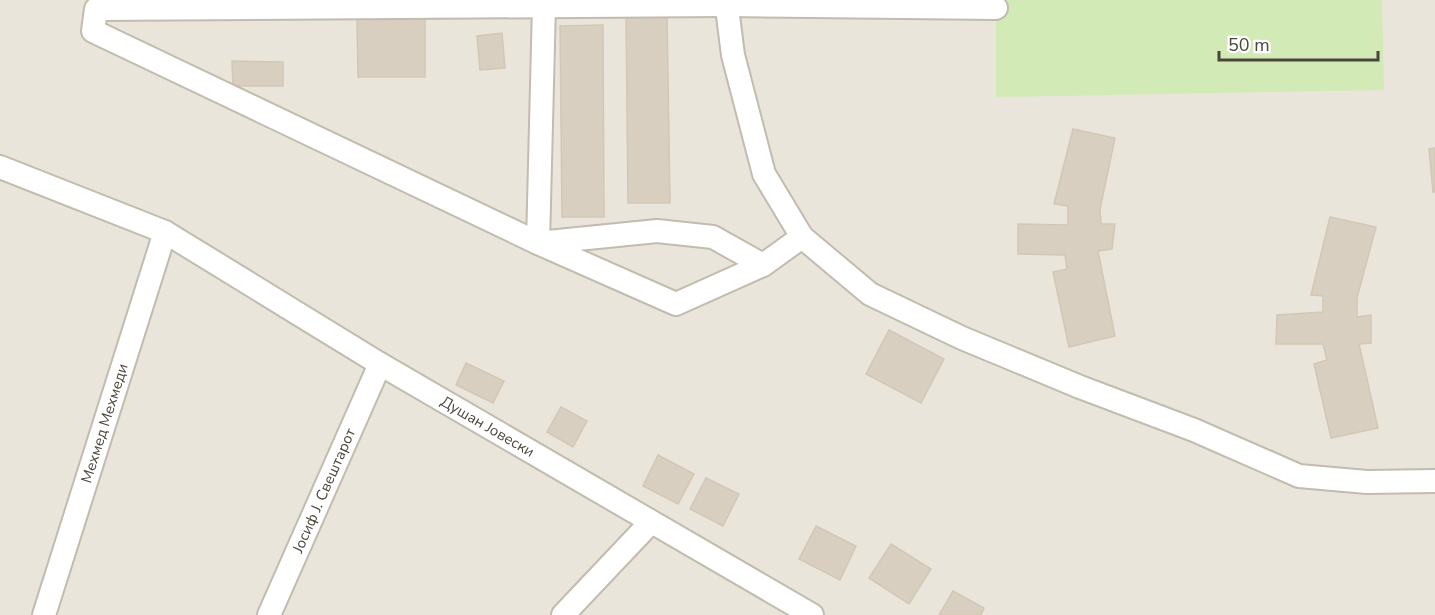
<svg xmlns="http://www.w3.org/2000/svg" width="1435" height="615" viewBox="0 0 1435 615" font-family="'Nunito Sans',sans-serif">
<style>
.residential{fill:#eae5da}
.green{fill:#d2eab5}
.building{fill:#d8cfc1;stroke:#d3c7b4;stroke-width:1.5}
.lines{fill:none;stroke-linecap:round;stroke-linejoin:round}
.minor-casing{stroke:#c2bbae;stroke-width:26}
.minor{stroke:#fff;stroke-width:22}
.labels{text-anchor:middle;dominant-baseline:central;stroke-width:6;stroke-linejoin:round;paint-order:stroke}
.street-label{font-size:15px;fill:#4b4439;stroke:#fff}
</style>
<rect width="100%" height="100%" fill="#f6f3ec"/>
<rect class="residential" x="0" y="0" width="1435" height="615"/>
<path class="green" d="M996,0H1382L1384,90L996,97Z"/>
<g class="building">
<path d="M667,14L670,203H628L626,15Z"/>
<path d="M425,18V77H358L357,19Z"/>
<path d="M603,25L604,217H562L560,26Z"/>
<path d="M502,33L505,68L480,70L477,36Z"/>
<path d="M232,61L283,62V86H233Z"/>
<path d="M1073,129L1115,138L1100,209L1101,224H1115L1112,249L1098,251L1115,336L1069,347L1053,272L1067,269L1065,255L1018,254V224L1068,225V206L1054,204Z"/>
<path d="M1435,148V192H1433L1429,149Z"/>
<path d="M1330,217L1376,227L1357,298V317L1371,315V343L1359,344L1378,428L1331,438L1314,364L1327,360L1323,344H1276L1277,315L1323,312V296L1311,295Z"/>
<path d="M889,330L944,359L921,403L866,374Z"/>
<path d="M466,363L504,381L493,403L456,385Z"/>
<path d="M561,407L587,421L573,447L547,432Z"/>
<path d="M658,455L694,474L678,504L643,486Z"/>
<path d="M706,478L739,494L723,526L690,509Z"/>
<path d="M816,526L856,546L840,580L799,559Z"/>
<path d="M891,544L931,569L909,604L869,578Z"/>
<path d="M953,591L984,608L981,615H939Z"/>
</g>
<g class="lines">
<g class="minor-casing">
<g id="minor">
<path d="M726,0L733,55L764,174L802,237L870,294L962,338L1080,387L1194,430L1299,476L1367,482L1435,481"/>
<path d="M544,5L538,243L657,231L713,237L763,265"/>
<path id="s1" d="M0,167L165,232L380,364L812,615"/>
<path d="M802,237L763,265L676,304L538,243L93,31L96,9L726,5L996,8"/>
<path id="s2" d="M44,615L165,232"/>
<path id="s3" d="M269,615L380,364"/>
<path d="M563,615L651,522"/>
</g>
</g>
<use href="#minor" class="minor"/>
</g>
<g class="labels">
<g class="street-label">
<text stroke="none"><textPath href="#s2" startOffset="201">Мехмед Мехмеди</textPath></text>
<text stroke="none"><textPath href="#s1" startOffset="554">Душан Јовески</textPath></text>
<text stroke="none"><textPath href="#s3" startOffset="136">Јосиф Ј. Свештарот</textPath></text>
</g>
</g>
<path d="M1219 51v9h159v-9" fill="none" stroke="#4b4439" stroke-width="3"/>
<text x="1228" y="51" font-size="18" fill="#4b4439" stroke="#ffffff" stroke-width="4.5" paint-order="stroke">50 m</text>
</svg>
